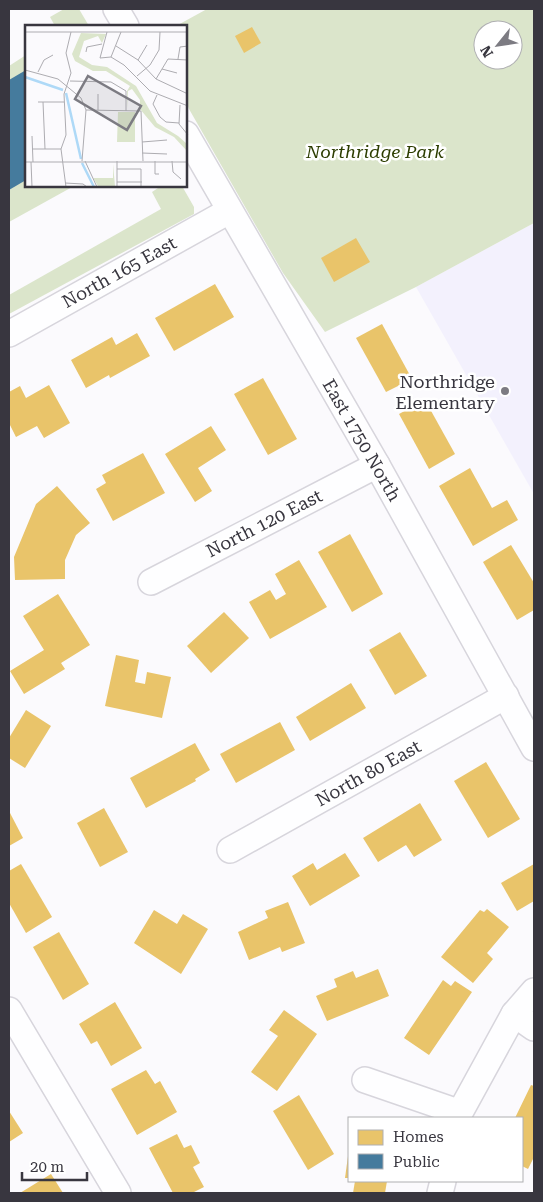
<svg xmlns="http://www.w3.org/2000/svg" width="543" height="1202" viewBox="0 0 543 1202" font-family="'Roboto Serif',serif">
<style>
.built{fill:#f3f1fd}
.green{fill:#dbe5cb;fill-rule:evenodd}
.homes{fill:#e9c46a}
.public{fill:#457b9d}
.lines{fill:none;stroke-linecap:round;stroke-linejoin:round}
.street-casing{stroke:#d7d5dc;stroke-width:28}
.street{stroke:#fefeff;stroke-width:25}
.poi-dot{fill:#7c7b82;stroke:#fff;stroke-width:2}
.labels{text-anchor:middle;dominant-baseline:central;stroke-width:5;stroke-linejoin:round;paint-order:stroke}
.park-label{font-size:18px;font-style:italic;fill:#2c3d00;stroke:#fff}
.street-label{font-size:18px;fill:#38363f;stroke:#fff}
.poi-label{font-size:18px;fill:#38363f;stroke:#fff;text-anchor:end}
.inset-river{fill:none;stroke:#aed9f7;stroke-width:2.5}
.inset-road{fill:none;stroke:#adacb1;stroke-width:1}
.view{fill:#7c7b82;fill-opacity:0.15;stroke:#7c7b82;stroke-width:2.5}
.inset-edge{fill:none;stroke:#38363f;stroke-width:2.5}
</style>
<rect width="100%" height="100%" fill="#fbfafd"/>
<path class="built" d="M534,223V494L416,287Z"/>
<g class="green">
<path d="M64,9H79L89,26H55L50,17Z"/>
<path d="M207,9H534V223L416,287L325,332L283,273L189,109L186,101V26H176ZM483,30H513V60H483Z"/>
<path d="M26,55V186H74L9,222V66Z"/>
<path d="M161,186H182L194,207V214L9,314V295L161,209L152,192Z"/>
</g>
<g class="homes">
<path d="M252,27L261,43L244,53L235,36Z"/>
<path d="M356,238L370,262L334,282L321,258Z"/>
<path d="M215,284L234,317L174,351L155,318Z"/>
<path d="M382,324L412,379L386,392L356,338Z"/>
<path d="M137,333L150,356L110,378L109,375L86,388L71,360L112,337L116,345Z"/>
<path d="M263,378L297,439L268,455L234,394Z"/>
<path d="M49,385L70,423L44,438L37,426L16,437L9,423V392L20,386L26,398Z"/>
<path d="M425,400L455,454L429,469L399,414Z"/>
<path d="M211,426L226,450L198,468L212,491L195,502L165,454Z"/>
<path d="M143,453L165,493L113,521L96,489L106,483L102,475Z"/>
<path d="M470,468L492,508L507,500L518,520L473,546L439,486Z"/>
<path d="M57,486L90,523L76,535L65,560V579L15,580L14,557L36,504Z"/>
<path d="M350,534L383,594L352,612L318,552Z"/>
<path d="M511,545L534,583V610L517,620L483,562Z"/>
<path d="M299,560L327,607L270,639L249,602L270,590L276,600L286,594L275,574Z"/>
<path d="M58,594L90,645L61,663L65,669L24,694L10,671L44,650L23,616Z"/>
<path d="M224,612L249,638L211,673L187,646Z"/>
<path d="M400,632L427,676L395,695L369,650Z"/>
<path d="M116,655L139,660L135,682L145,684L147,672L171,677L162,718L105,706Z"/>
<path d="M351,683L366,708L310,741L296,717Z"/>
<path d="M26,710L51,726L25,768L9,758V738Z"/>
<path d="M280,722L295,750L236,783L220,754Z"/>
<path d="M195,743L210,770L195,779L196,781L146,808L130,778Z"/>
<path d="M486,762L520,819L488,838L454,781Z"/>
<path d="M420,803L442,840L414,857L406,845L378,862L363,838Z"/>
<path d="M104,808L128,852L100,867L77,823Z"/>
<path d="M9,811L23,838L9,846Z"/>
<path d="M345,853L360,876L310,906L292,876L313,863L317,870Z"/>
<path d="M21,864L52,917L26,933L9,903V871Z"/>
<path d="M534,864V901L517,911L501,883Z"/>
<path d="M288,902L305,943L282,952L280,947L249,960L238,932L268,918L265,911Z"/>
<path d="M487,909L509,927L487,953L493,959L473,983L441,957L480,910L484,912Z"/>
<path d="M154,910L177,924L183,914L208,929L181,974L134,943Z"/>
<path d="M59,932L89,984L63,1000L33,947Z"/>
<path d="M378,969L389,996L327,1021L316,996L337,987L334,979L353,971L356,978Z"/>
<path d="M443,980L451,986L455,981L472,992L429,1055L404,1038Z"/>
<path d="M115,1002L142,1048L111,1066L97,1041L91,1044L79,1024Z"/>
<path d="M284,1010L317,1034L277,1091L251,1072L278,1036L269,1030Z"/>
<path d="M146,1070L155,1084L160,1081L177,1112L137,1135L111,1089Z"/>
<path d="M531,1085L534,1086V1157L528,1169L522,1166V1118H515Z"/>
<path d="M299,1095L334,1154L308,1170L273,1111Z"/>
<path d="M9,1111L23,1133L9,1142Z"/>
<path d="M177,1134L184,1148L191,1145L200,1163L193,1167L204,1187L192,1193H173L149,1148Z"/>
<path d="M348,1156H349V1178H345Z"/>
<path d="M51,1174L63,1193H20Z"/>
<path d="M355,1181H387L385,1193H353Z"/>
</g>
<path class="public" d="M26,70V180L9,190V80Z"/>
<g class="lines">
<g class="street-casing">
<g id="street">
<path d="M116,9L126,26"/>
<path d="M186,134L377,465L534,748"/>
<path d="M9,334L229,211"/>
<path d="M151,582L377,465"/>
<path d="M230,850L506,696"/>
<path d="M9,1010L118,1193"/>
<path d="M514,1014L534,1028"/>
<path d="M365,1080L458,1112"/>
<path d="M457,1118L514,1014L534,991"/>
<path d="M440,1193L443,1181"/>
</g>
</g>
<use href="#street" class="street"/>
</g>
<circle class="poi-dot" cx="505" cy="391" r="5"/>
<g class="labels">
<g class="park-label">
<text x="375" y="151">Northridge Park</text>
</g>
<g class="street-label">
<text transform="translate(119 272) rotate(-29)">North 165 East</text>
<text transform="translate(362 440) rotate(60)">East 1750 North</text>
<text transform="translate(264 523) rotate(-27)">North 120 East</text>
<text transform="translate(368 773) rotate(-29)">North 80 East</text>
</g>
<g class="poi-label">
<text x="495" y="381">Northridge<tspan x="495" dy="21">Elementary</tspan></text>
</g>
</g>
<g transform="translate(25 25)">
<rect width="162" height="162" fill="#fbfafd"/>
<path d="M56,8L81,9L77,18L73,11L59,16L54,32L67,40L82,42L111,61L132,98L153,111L162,119V126L149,112L130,102L115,84V75L107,64L103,66L102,84V66L105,61L81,46H68L50,36L47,29ZM93,87H110V117H92ZM88,139L90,161H73L68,153H88Z" fill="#dbe5cb"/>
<path class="inset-river" d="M0,52L38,65M41,68L56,134M57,138L69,162"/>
<path class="inset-road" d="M0,7H163M82,7L75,33L86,32L99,40L125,66L163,81M91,21L113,35L131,54L163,69M61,27L62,22L77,19M86,32L96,7M153,34L155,22L163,21M113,35L122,20M137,44L152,48M0,45L33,54L56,73L61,85L57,136M13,47L19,35L28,30M112,51L125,40L134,25L135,7M131,54L143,34L163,35M45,56L86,57L101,66V86M132,70L128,79L135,92L141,97L154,98M13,77H39M18,77L20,124M155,80L154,99L163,110M61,85L116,86L118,136M73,85V69M7,111L8,137M117,117L142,115M7,124H36M117,128L142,129M60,136L72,162M130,136V149H134M147,136L148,147L156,154M0,137H163M6,137L7,162M92,144H116V162M92,157H117M40,158L58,159L62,162M0,162H28M41,162L36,124L41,110L39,69L46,48L41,28L46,7M92,162V136"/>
<path class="view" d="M63,51L116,81L102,105L50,74Z"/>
<rect width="162" height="162" class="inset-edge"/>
</g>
<rect width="543" height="1202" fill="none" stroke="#38363f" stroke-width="20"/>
<rect x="348" y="1117" width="175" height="65" fill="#ffffff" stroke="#afafb2"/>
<rect x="358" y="1130" width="25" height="15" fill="#e9c46a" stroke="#afafb2"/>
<text x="393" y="1142" font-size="15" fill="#38363f">Homes</text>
<rect x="358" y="1154" width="25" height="15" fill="#457b9d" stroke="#afafb2"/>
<text x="393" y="1167" font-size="15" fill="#38363f">Public</text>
<g transform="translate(498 45) rotate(240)"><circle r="24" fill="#ffffff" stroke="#afafb2"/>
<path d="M0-4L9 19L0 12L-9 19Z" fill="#7c7b82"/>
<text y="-8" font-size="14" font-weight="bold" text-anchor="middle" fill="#38363f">N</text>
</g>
<path d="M22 1172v8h65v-8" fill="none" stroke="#38363f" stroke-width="2.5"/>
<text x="30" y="1172" font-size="15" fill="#38363f" stroke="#ffffff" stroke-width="4" paint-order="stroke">20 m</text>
</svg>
